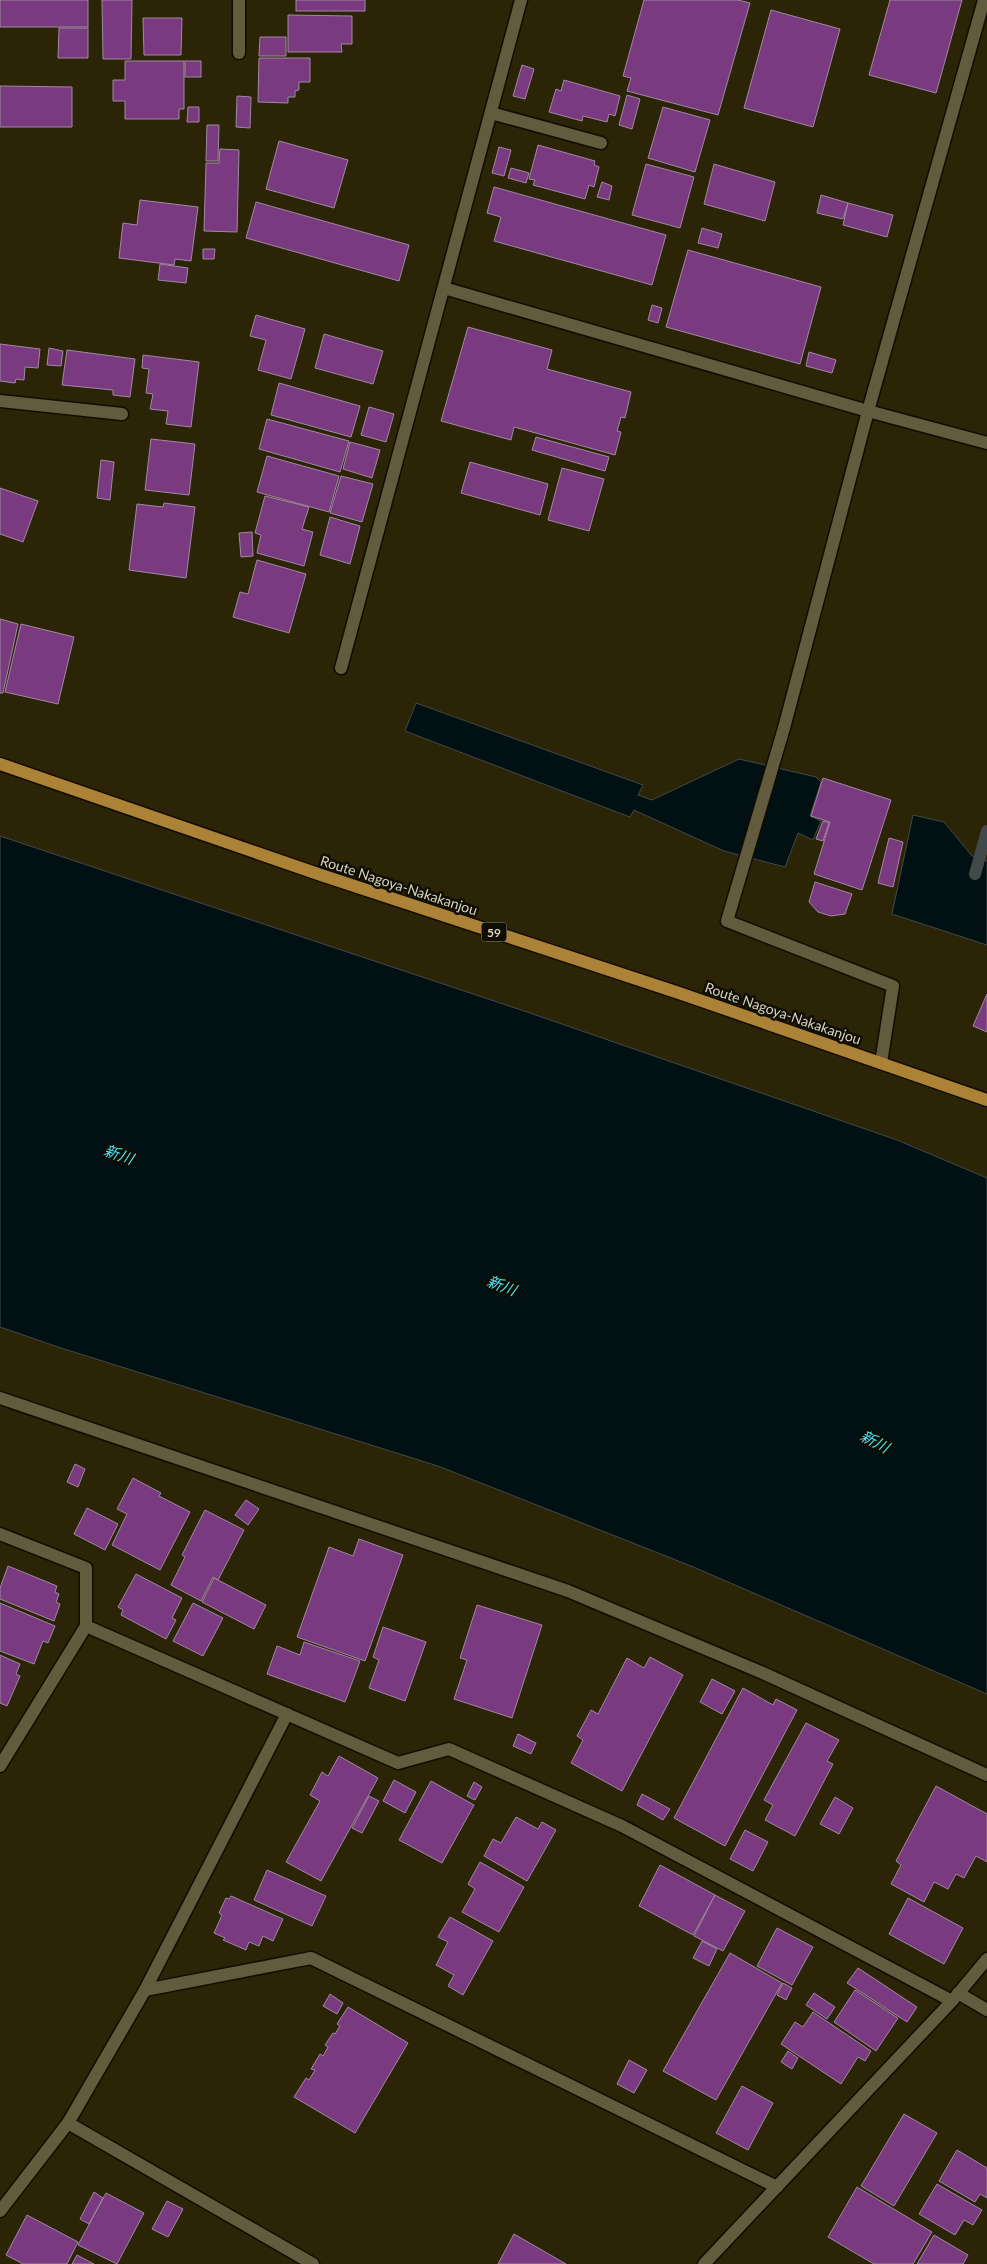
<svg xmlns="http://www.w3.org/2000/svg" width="987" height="2264" viewBox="0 0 987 2264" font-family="Lato,'Noto Sans JP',sans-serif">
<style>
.water{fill:#011013;stroke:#414a48}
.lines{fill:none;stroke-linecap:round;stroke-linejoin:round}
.stream{stroke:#414a48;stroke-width:12}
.building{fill:#793a80;stroke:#a089a2}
.lane-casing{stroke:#130c00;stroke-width:15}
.street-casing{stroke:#130c00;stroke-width:15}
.primary-casing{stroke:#130c00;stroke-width:15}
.lane{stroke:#635b3e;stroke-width:12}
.street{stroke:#635b3e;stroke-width:12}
.primary{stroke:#ac8336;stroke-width:12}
.labels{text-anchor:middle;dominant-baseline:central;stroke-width:5;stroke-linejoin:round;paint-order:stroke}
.shield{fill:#100d03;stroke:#9b9889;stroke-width:1}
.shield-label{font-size:12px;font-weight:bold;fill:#d7d3c3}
.street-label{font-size:14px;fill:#d7d3c3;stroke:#100d03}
.water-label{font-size:15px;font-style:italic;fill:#50e5fa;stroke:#100d03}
</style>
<rect width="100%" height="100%" fill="#2b2407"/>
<g class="water">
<path d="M416,703L643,785L638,795L652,800L739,759L816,777L821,782L810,816L821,821L813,840L798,833L785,867L724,851L634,810L630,817L405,731Z"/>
<path d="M913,815L944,822L972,856L987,861V945L892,914Z"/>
<path d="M0,836L527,1012L897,1140L987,1178V1694L691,1566L438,1466L61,1348L0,1327Z"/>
</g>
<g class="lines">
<path class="stream" d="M975,874L987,831"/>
</g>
<g class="building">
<rect x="0" y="0" width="88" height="27"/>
<path d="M102,0H132L131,59H103Z"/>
<rect x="296" y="0" width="69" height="11"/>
<path d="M644,0H738L750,3L718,115L627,91L631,78L623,76Z"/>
<path d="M890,0H962L936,93L869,75Z"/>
<path d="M771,10L840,29L813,127L744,108Z"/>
<path d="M288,15L352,16V44H341L342,52H288Z"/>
<path d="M143,18H182L181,55H144Z"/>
<path d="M59,28H88V58H58Z"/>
<path d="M260,37H286V56H259Z"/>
<path d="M259,58H310V82H299V90L295,91V97H288V103L258,102Z"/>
<path d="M125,61H184V109H179V119H125V101H113V80H125Z"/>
<rect x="185" y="61" width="16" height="16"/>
<path d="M522,65L534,69L525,99L513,96Z"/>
<path d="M564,80L620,96L615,116L609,114L607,122L583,116L582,121L549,112L556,89L561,91Z"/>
<path d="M0,86L72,87V127H0Z"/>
<path d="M627,95L640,99L632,129L619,125Z"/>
<path d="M237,96L251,97L250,128L236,127Z"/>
<path d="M188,107H199V122H187Z"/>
<path d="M663,107L710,120L695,172L648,158Z"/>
<path d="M207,125H219L218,161H206Z"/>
<path d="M279,141L348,160L334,208L266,189Z"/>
<path d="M538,145L595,161L594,165L599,167L594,187L589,185L585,199L533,185L535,180L529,179Z"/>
<path d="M499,147L511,150L504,176L492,173Z"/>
<path d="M220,149L239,150L237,232L204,231L206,163H219Z"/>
<path d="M646,164L694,177L680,228L632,215Z"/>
<path d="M714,164L775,182L765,221L704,204Z"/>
<path d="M511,168L529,173L526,183L508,178Z"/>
<path d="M602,182L612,186L609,200L597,197Z"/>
<path d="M494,187L666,235L652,285L494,241L501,217L487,213Z"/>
<path d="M821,195L848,203L843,219L817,213Z"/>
<path d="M140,200L198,207L191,261L175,259L174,265L119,258L123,223L137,225Z"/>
<path d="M256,202L409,245L399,281L246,238Z"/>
<path d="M848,203L893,215L887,237L843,225Z"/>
<path d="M702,228L722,234L718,248L698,243Z"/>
<path d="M203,249H215L214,259H203Z"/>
<path d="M688,250L821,287L800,364L666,327Z"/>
<path d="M160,264L188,268L186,283L158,280Z"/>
<path d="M652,305L662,308L658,323L648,320Z"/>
<path d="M256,315L305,329L291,379L258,370L266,340L250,336Z"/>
<path d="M468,327L552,350L547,369L631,392L625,418L621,417L617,431L621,432L615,455L514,427L511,440L441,421Z"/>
<path d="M324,334L383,351L373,384L315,368Z"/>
<path d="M0,344L40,349L38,368L25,367L24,380L16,379L15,383L0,381Z"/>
<path d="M49,348L63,351L61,366L47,365Z"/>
<path d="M67,350L135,359L130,397L113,395V390L62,385Z"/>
<path d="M809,352L836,360L832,373L806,366Z"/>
<path d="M143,355L199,362L191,427L166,424L168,411L150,409L153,394L146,393L149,369L142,368Z"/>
<path d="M279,383L360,406L351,437L271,415Z"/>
<path d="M369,407L394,414L386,442L361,435Z"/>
<path d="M267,419L349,441L340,472L259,449Z"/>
<path d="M536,437L609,457L605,471L532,450Z"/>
<path d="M151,439L195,444L189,495L145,490Z"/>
<path d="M350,442L380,450L372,478L343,469Z"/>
<path d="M267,456L339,476L329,512L257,492Z"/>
<path d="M101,460L114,462L110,500L97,498Z"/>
<path d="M470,462L548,484L540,515L461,493Z"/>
<path d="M562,468L604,479L589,531L548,520Z"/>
<path d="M341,476L373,484L362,522L330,513Z"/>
<path d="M0,488L38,501L23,542L0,534Z"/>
<path d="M265,496L309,507L302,529L313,532L304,566L257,553L261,535L255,533Z"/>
<path d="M164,503L195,507L186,578L129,570L137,504L163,507Z"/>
<path d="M330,517L360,526L350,564L320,555Z"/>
<path d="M252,532L253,556L241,557L239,533Z"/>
<path d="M257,560L306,574L289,633L233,617L240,592L248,594Z"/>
<path d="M0,619L18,624L3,693H0Z"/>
<path d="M21,624L74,637L58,704L5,692Z"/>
<path d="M823,778L891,800L862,890L814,874L830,822L811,816Z"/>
<path d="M823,821L829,823L823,841L816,839Z"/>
<path d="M889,838L903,842L893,887L878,883Z"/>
<path d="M815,882L852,894L845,914L831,916L818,912L809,902Z"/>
<path d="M987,994V1032L973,1026Z"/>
<path d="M75,1464L85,1469L78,1487L67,1482Z"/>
<path d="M133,1478L161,1493L159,1496L190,1512L160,1570L112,1545L127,1514L117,1509Z"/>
<path d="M246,1500L259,1509L248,1525L235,1515Z"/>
<path d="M87,1508L118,1524L105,1550L74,1534Z"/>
<path d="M205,1510L244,1530L218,1580L213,1577L201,1601L171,1585L185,1557L182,1555Z"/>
<path d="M359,1539L403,1555L365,1661L297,1637L329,1547L353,1556Z"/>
<path d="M8,1566L57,1586L55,1592L59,1594L56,1602L60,1604L54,1621L0,1599V1588Z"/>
<path d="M136,1574L182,1598L172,1618L176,1620L166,1639L121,1615L123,1610L118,1607Z"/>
<path d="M214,1578L266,1605L254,1629L202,1602Z"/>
<path d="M0,1603L55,1626L48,1643L43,1641L34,1664L0,1651Z"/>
<path d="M193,1603L223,1618L203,1656L173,1641Z"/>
<path d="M477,1605L542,1625L512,1718L454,1699L467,1660L460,1658Z"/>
<path d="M383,1627L426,1642L405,1701L369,1688L379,1660L373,1657Z"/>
<path d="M304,1642L360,1661L345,1702L267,1674L277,1646L300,1655Z"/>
<path d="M0,1655L20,1664L16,1674L20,1676L7,1706L0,1703Z"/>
<path d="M650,1657L683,1675L622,1791L571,1763L583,1740L577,1736L591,1710L598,1714L627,1658L644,1668Z"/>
<path d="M712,1679L735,1691L722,1714L700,1702Z"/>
<path d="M743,1688L773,1705L776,1699L797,1710L725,1846L674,1818Z"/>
<path d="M806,1723L839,1740L827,1761L833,1764L795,1836L765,1820L773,1805L764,1800Z"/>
<path d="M518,1734L536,1743L531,1754L513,1746Z"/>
<path d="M339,1756L378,1778L321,1881L286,1862L320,1801L310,1795L322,1772L328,1776Z"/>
<path d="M394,1780L416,1792L405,1813L383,1801Z"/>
<path d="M431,1781L474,1805L442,1863L399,1840Z"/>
<path d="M474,1782L482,1787L475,1800L467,1796Z"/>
<path d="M936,1786L987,1814V1862L976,1856L964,1878L956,1874L948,1889L934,1882L924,1902L891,1884L901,1865L896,1861Z"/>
<path d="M642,1794L670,1809L663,1820L637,1805Z"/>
<path d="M369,1796L379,1801L362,1833L352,1828Z"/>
<path d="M835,1797L853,1808L839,1834L820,1824Z"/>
<path d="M516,1817L538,1829L542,1822L556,1830L527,1881L484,1856L493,1839L501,1843Z"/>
<path d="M745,1830L768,1842L753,1871L730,1859Z"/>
<path d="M480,1862L524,1887L499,1932L462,1912L475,1889L468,1884Z"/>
<path d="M660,1865L715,1895L693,1935L639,1906Z"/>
<path d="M267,1870L326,1896L312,1926L254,1900Z"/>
<path d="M715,1895L745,1911L723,1951L694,1936Z"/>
<path d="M231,1896L283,1919L273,1941L263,1936L259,1946L249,1942L246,1950L223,1940L225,1938L214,1933L222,1915L219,1913L226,1898L229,1899Z"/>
<path d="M908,1898L963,1928L944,1964L889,1934Z"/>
<path d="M450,1917L493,1941L463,1995L448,1986L454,1975L436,1965L448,1942L438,1937Z"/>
<path d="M777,1928L813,1947L792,1985L757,1966Z"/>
<path d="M702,1941L717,1949L709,1966L693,1958Z"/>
<path d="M730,1953L782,1983L716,2100L663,2071Z"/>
<path d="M858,1968L917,2007L907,2022L847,1983Z"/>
<path d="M783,1983L792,1988L786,2000L777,1995Z"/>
<path d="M855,1990L898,2018L876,2051L834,2022Z"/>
<path d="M814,1993L835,2007L827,2019L806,2005Z"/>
<path d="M330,1994L343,2003L337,2014L323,2006Z"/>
<path d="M348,2007L408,2043L355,2133L294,2097L306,2078L309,2080L315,2070L311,2069L320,2054L323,2056L328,2047L325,2045L333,2033L335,2034L340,2026L337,2024Z"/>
<path d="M813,2012L871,2051L865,2061L858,2057L841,2084L781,2044L795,2022L803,2027Z"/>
<path d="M788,2051L798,2058L792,2069L781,2062Z"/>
<path d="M629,2060L647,2070L634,2093L617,2084Z"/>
<path d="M742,2086L773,2103L748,2150L716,2133Z"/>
<path d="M904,2114L937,2133L894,2206L861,2186Z"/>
<path d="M957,2150L987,2168V2198L980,2194L975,2202L939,2181Z"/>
<path d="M937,2184L982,2210L973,2225L964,2220L955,2235L919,2214Z"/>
<path d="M857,2187L932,2232L913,2264H874L828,2237Z"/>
<path d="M94,2192L103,2198L89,2224L80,2219Z"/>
<path d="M106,2193L144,2213L117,2264L78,2245Z"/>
<path d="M167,2201L183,2209L168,2237L152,2229Z"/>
<path d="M27,2215L78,2242L67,2264H23L6,2255Z"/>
<path d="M514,2234L566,2264H498Z"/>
<path d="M934,2235L968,2255L963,2264H917Z"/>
<path d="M77,2255L94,2264H72Z"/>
</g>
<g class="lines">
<g class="lane-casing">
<g id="lane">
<path d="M491,113L601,143"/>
<path d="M0,401L122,414"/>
</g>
</g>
<g class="street-casing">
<g id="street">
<path d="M239,53V0"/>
<path d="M444,288L868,411L987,443"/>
<path d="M341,668L521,0"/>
<path d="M881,1063L893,986L727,921L784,728L868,411L984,0"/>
<path d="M0,1398L568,1591L763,1673L987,1775"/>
<path d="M0,1534L86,1568V1626L398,1763L449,1749L622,1826L952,2001"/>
<path d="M0,1766L86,1626"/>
<path d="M145,1990L311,1958L777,2187"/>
<path d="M958,1993L987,2010"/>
<path d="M68,2123L313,2264"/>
<path d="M0,2211L68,2123L145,1990L287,1714"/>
<path d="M704,2264L952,2001L987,1959"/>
</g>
</g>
<g class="primary-casing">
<path id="primary" d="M0,764L321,875L682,994L987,1100"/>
</g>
<use href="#lane" class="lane"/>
<use href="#street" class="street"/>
<use href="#primary" class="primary"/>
</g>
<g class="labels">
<rect class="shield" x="481.5" y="922.5" width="25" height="19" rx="4"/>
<g class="shield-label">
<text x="494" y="932">59</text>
</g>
<g class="street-label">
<text transform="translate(399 885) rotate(18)">Route Nagoya-Nakakanjou</text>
<text transform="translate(783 1013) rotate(19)">Route Nagoya-Nakakanjou</text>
</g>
<g class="water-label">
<text transform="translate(119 1154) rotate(19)">新川</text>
<text transform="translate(502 1285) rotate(21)">新川</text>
<text transform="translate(875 1441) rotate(28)">新川</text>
</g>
</g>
</svg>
